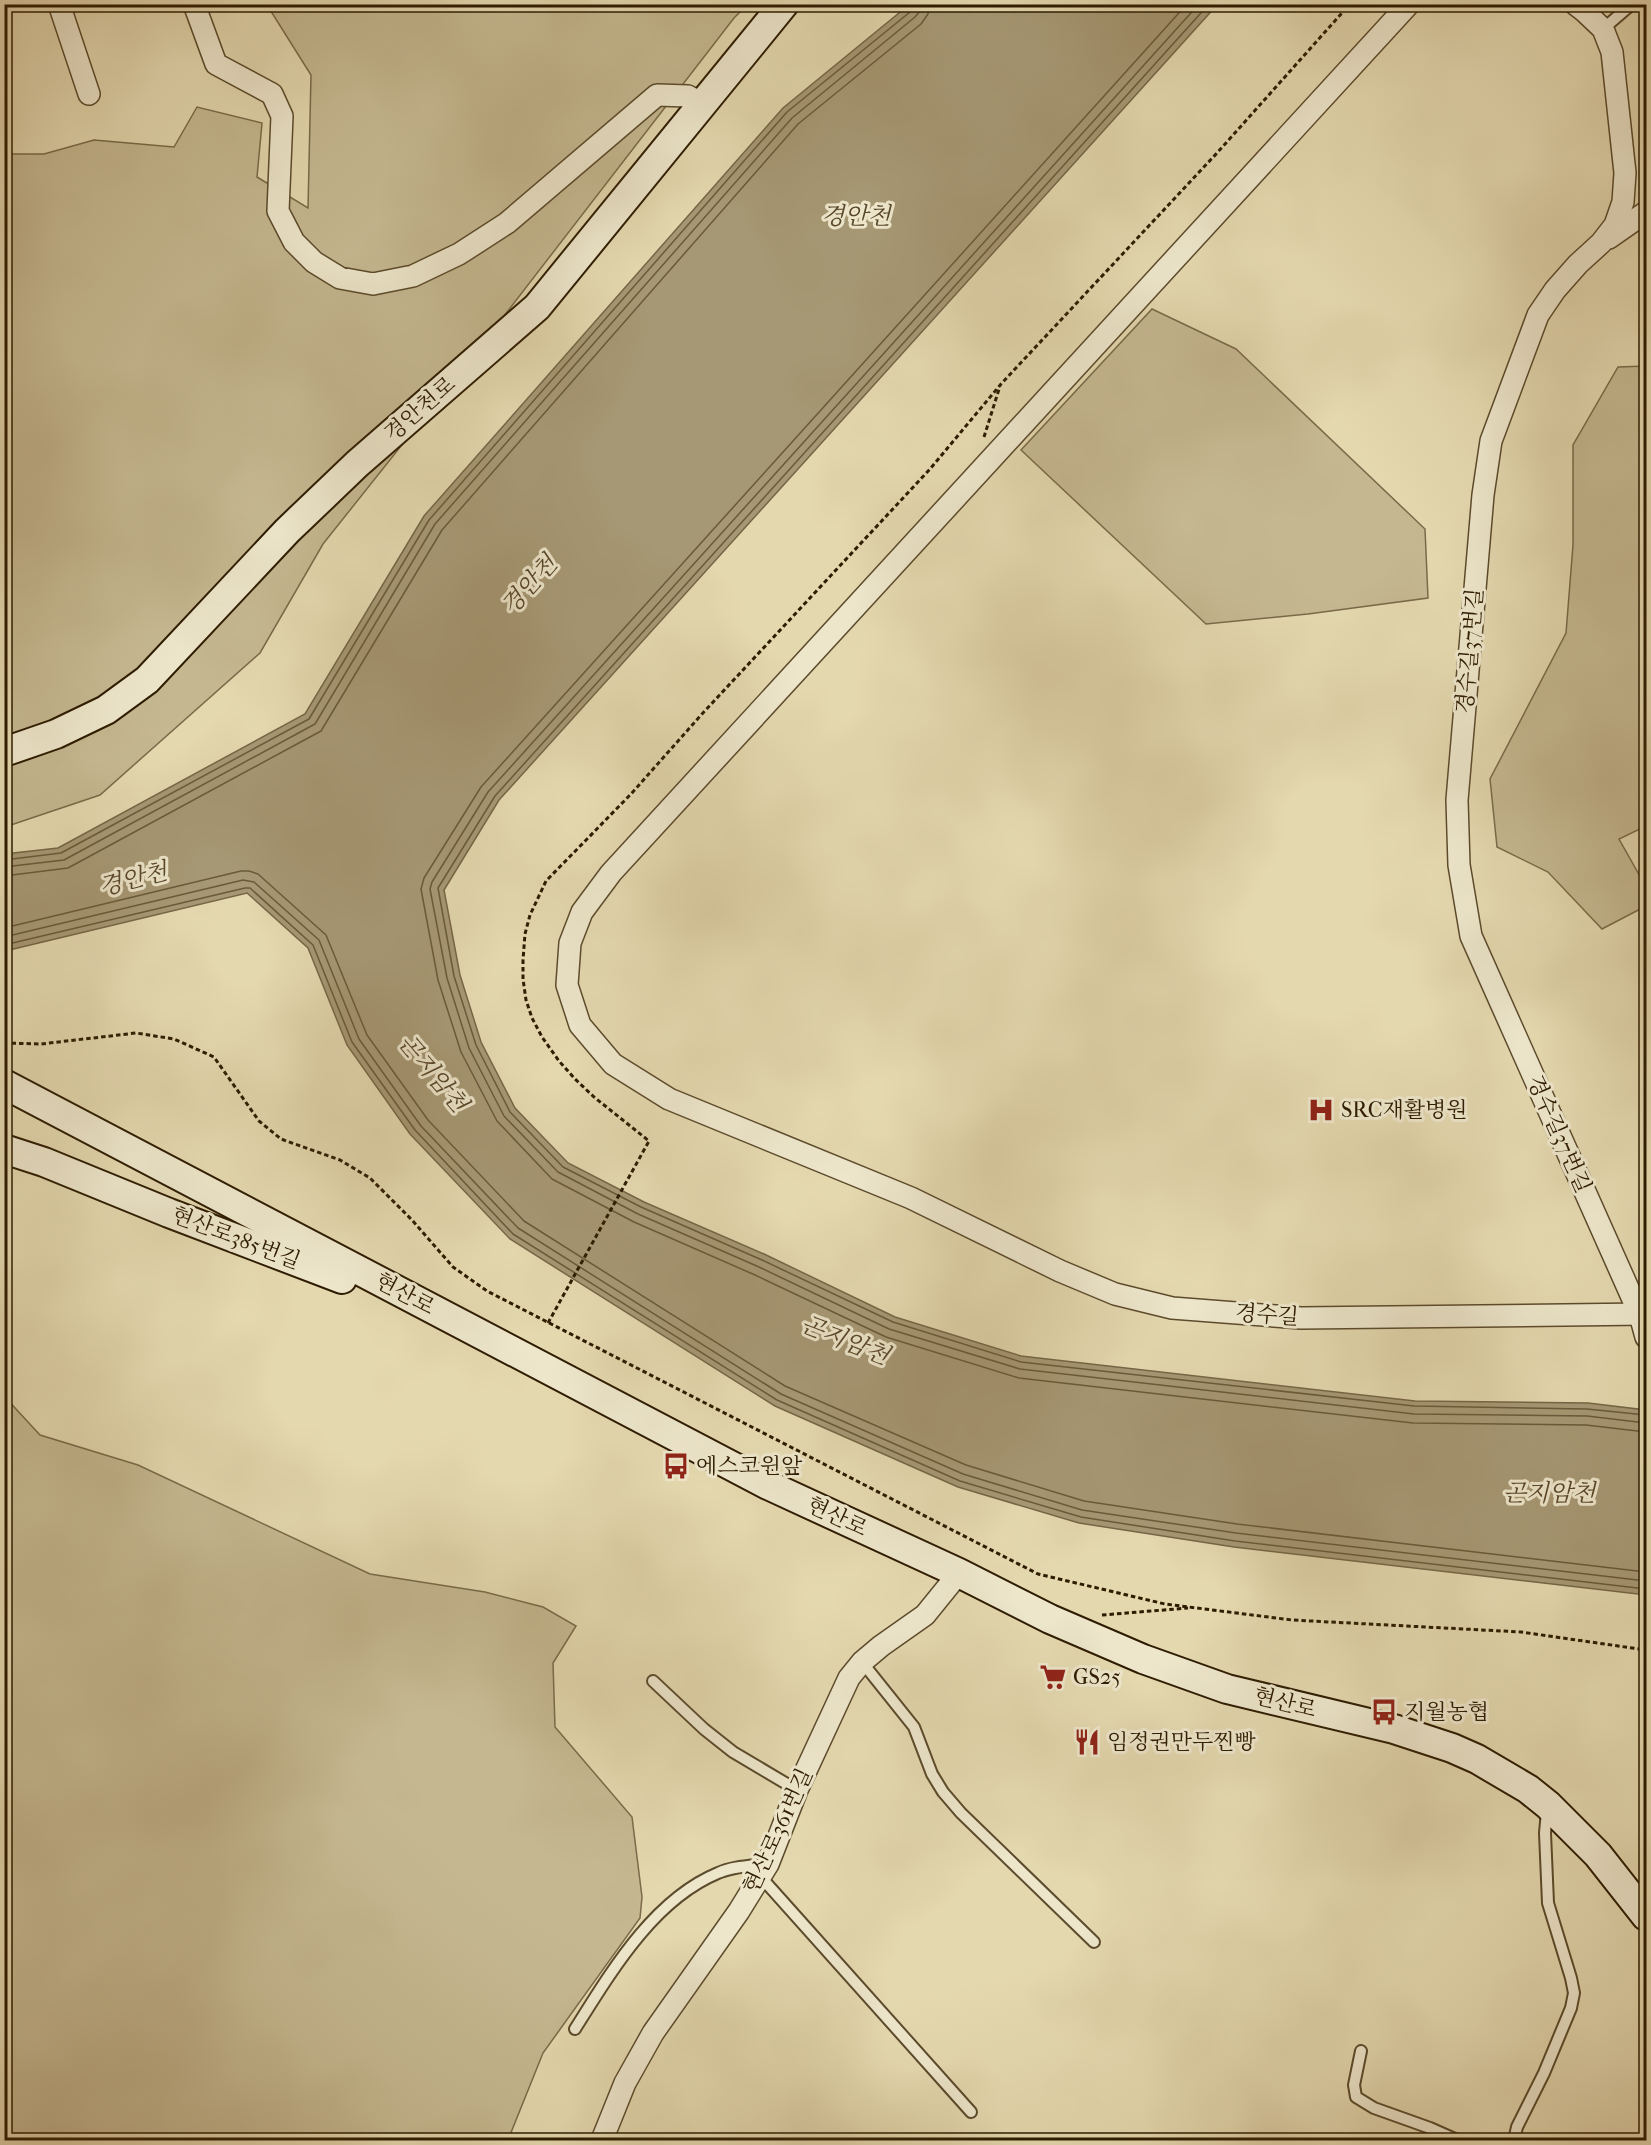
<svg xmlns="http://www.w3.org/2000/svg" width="1651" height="2145" viewBox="0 0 1651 2145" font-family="'IM FELL French Canon','Noto Serif KR',serif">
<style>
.green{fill:#c5b891;stroke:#7a6a49;stroke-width:1.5}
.water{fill:#a69874;stroke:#766646;stroke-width:1.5}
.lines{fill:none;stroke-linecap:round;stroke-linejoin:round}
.shore{stroke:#6a5a3a;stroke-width:1.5}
.lane-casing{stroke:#5c4b2c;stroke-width:14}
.street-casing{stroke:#5c4b2c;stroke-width:24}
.secondary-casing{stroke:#2e1c01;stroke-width:32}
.path{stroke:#2e1c01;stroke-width:3;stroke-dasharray:4.5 3;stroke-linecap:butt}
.lane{stroke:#ede6cb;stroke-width:10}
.street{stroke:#ede6cb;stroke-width:21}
.secondary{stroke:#ede6cb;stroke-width:28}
.labels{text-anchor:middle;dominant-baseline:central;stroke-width:6;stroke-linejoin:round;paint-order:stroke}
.street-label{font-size:22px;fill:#2e1c01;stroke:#ede6cb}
.poi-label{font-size:22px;fill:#2e1c01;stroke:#ede6cb;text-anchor:start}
.water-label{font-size:24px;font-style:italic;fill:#584729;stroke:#ede6cb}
</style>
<rect width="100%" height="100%" fill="#e4d8af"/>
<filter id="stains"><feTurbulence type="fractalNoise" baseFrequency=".00333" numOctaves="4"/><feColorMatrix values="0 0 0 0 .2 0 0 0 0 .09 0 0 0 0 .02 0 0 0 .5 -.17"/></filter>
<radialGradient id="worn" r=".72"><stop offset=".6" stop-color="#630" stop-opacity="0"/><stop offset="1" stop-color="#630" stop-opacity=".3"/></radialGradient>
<g class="green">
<path d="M267,5H747L734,18L487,338L323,544L260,653L100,795L5,827L4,154H44L94,140L174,147L197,107L262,123L257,177L308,208L311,75Z"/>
<path d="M1152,309L1236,349L1425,529L1428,598L1308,614L1206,624L1021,450Z"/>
<path d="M1646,366V826L1619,839L1646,887V906L1602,929L1548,872L1497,847L1490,779L1566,633L1573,545V445L1618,367Z"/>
<path d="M4,1396L40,1435L138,1465L370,1574L485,1592L543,1607L576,1626L553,1663L555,1727L632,1817L642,1897L640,1918L543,2053L508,2140H5Z"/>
</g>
<path class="water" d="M910,4L1217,5L499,800L444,890L460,975L481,1042L515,1108L568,1163L644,1202L764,1254L895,1317L1021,1356L1415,1401L1588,1403L1646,1410V1595L1234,1547L1079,1523L958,1487L775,1406L510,1239L410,1134L347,1045L308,948L247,893L5,951V854L58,848L305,714L424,516L783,108Z"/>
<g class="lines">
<g class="shore">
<path d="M1187,4L481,787L424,878L421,889L438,980L461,1052L497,1121L552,1179L634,1222L755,1275L886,1337L1019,1378L1413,1423L1586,1425L1646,1432"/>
<path d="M1199,4L488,792L432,882L430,889L447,978L469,1048L504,1116L558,1172L638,1214L759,1267L889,1329L1020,1369L1414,1414L1587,1416L1646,1423"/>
<path d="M1209,4L495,796L438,888L454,976L476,1045L510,1112L563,1167L641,1207L762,1260L893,1322L1021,1362L1414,1406L1587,1409L1646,1415"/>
<path d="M4,860L61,853L309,719L429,520L787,112L910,12L913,4"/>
<path d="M4,867L64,860L315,724L435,524L792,118L915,17L920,11V4"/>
<path d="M4,876L68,868L321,731L442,530L798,124L921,24L928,14L929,4"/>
<path d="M4,928L241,871H249L258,874L326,935L367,1035L428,1120L524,1221L785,1386L966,1465L1084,1501L1237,1524L1646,1572"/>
<path d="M4,937L243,880L254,882L319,940L359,1039L421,1126L518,1228L781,1394L963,1474L1082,1510L1236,1533L1646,1581"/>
<path d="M4,945L245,888H250L313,945L352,1042L415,1130L513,1234L777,1400L960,1481L1081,1517L1235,1541L1646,1589"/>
</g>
<g class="lane-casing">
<g id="lane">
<path d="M1603,29L1632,4"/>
<path d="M862,1662L914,1727L932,1774L943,1792L961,1813L1094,1942"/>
<path d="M653,1681L704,1729L733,1752L797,1790"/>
<path d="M760,1876L971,2112"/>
<path d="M575,2029C611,1972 653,1900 718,1873C733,1866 751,1866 767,1864"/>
<path d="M1361,2051L1354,2085L1356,2097L1374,2108L1430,2128L1457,2140"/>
<path d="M1514,2140L1517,2127L1544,2073L1571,2008L1574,1993L1571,1978L1548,1903L1545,1833L1547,1811"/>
</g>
</g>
<g class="street-casing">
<g id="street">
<path d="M59,4L89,94"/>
<path d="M194,4L216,64L272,94L282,116L278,211L294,242L314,262L340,278L373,284L413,276L459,254L507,223L657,95L688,96L703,104"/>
<path d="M1409,4L611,873L582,912L570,943L567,985L580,1025L613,1064L669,1099L911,1198L1060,1271L1115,1294L1172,1308L1301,1318L1646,1314"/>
<path d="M1575,4L1584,11L1603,29L1612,52L1625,173L1623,202L1615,225L1601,243L1578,264L1555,290L1538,315L1491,441L1483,495L1457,800L1459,865L1471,936L1640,1315L1646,1337"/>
<path d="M1609,238L1646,212"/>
<path d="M602,2140L625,2083L653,2033L739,1911L768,1864L797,1790L849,1678L862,1662L881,1646L925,1615L959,1573"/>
</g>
</g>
<g class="secondary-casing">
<g id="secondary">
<path d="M4,752L56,734L106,710L147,680L287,531L357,464L537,307L784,4"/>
<path d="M4,1084L768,1485L959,1573L1050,1619L1143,1659L1227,1689L1394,1729L1452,1748L1477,1759L1528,1789L1548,1805L1598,1855L1646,1916"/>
<path d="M4,1149L44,1162L169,1213L342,1279"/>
</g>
</g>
<g class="path">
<path d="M984,437L1000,386"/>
<path d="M4,1043L41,1044L136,1033L174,1039L214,1057L259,1121L281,1139L340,1160L370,1178L412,1220L453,1267L487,1291L1038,1574L1165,1604L1292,1620L1521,1632L1646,1650"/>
<path d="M548,1323L649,1141L594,1097L575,1079L559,1061L542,1037L532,1018L526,1000L523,979V960L525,934L530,915L546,881L631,794L702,714L930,469L1001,384L1217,153L1350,4"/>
<path d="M1102,1615L1188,1608"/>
</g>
<use href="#lane" class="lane"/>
<use href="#street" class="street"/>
<use href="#secondary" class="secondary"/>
</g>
<defs>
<g id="hospital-bare" transform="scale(2.07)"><path d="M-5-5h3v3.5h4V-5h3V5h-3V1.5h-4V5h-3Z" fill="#8f2418" stroke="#ede6cb" stroke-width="2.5" paint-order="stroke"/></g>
<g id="bus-bare" transform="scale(2.07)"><path d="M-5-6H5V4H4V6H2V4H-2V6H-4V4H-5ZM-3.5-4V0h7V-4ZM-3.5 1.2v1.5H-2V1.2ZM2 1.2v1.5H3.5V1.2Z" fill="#8f2418" stroke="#ede6cb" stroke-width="2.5" paint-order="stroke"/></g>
<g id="supermarket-bare" transform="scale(2.07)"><path d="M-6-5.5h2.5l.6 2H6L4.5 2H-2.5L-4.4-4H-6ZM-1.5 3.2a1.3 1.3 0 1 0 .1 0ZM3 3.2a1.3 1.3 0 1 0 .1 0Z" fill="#8f2418" stroke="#ede6cb" stroke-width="2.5" paint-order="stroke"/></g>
<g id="restaurant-bare" transform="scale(2.07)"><path d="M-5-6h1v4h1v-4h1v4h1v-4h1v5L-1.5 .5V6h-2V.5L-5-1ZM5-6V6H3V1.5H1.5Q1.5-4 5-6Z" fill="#8f2418" stroke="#ede6cb" stroke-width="2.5" paint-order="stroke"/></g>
</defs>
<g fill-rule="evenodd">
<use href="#hospital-bare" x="1321" y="1110"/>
<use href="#bus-bare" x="676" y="1466"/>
<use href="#supermarket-bare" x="1053" y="1677"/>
<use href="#bus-bare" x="1384" y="1712"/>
<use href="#restaurant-bare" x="1087" y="1742"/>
</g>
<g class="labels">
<g class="street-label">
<text transform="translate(420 409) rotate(-41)">경안천로</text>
<text transform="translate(1470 651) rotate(-85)">경수길37번길</text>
<text transform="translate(1559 1134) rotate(66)">경수길37번길</text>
<text transform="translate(236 1238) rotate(21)">현산로385번길</text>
<text transform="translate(405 1294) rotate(28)">현산로</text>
<text transform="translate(1267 1315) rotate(4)">경수길</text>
<text transform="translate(837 1517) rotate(25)">현산로</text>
<text transform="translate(1285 1703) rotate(14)">현산로</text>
<text transform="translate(778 1831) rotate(-65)">현산로361번길</text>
</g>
<g class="poi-label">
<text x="1341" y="1110">SRC재활병원</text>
<text x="696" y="1466">에스코윈앞</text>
<text x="1073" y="1677">GS25</text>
<text x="1404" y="1712">지월농협</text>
<text x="1107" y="1742">임정권만두찐빵</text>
</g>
<g class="water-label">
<text x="856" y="216">경안천</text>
<text transform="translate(529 585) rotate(-48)">경안천</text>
<text transform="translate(133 879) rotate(-14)">경안천</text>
<text transform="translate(433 1073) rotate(50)">곤지암천</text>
<text transform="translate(845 1340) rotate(22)">곤지암천</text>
<text x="1549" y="1493">곤지암천</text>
</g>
</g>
<rect width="1651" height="2145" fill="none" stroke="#e4d8af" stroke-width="24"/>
<rect x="6" y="6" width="1639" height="2133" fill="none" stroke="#2e1c01" stroke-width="3"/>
<rect x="12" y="12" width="1627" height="2121" fill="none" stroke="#2e1c01" stroke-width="1.5"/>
<rect width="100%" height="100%" filter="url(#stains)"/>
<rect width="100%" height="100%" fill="url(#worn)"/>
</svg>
